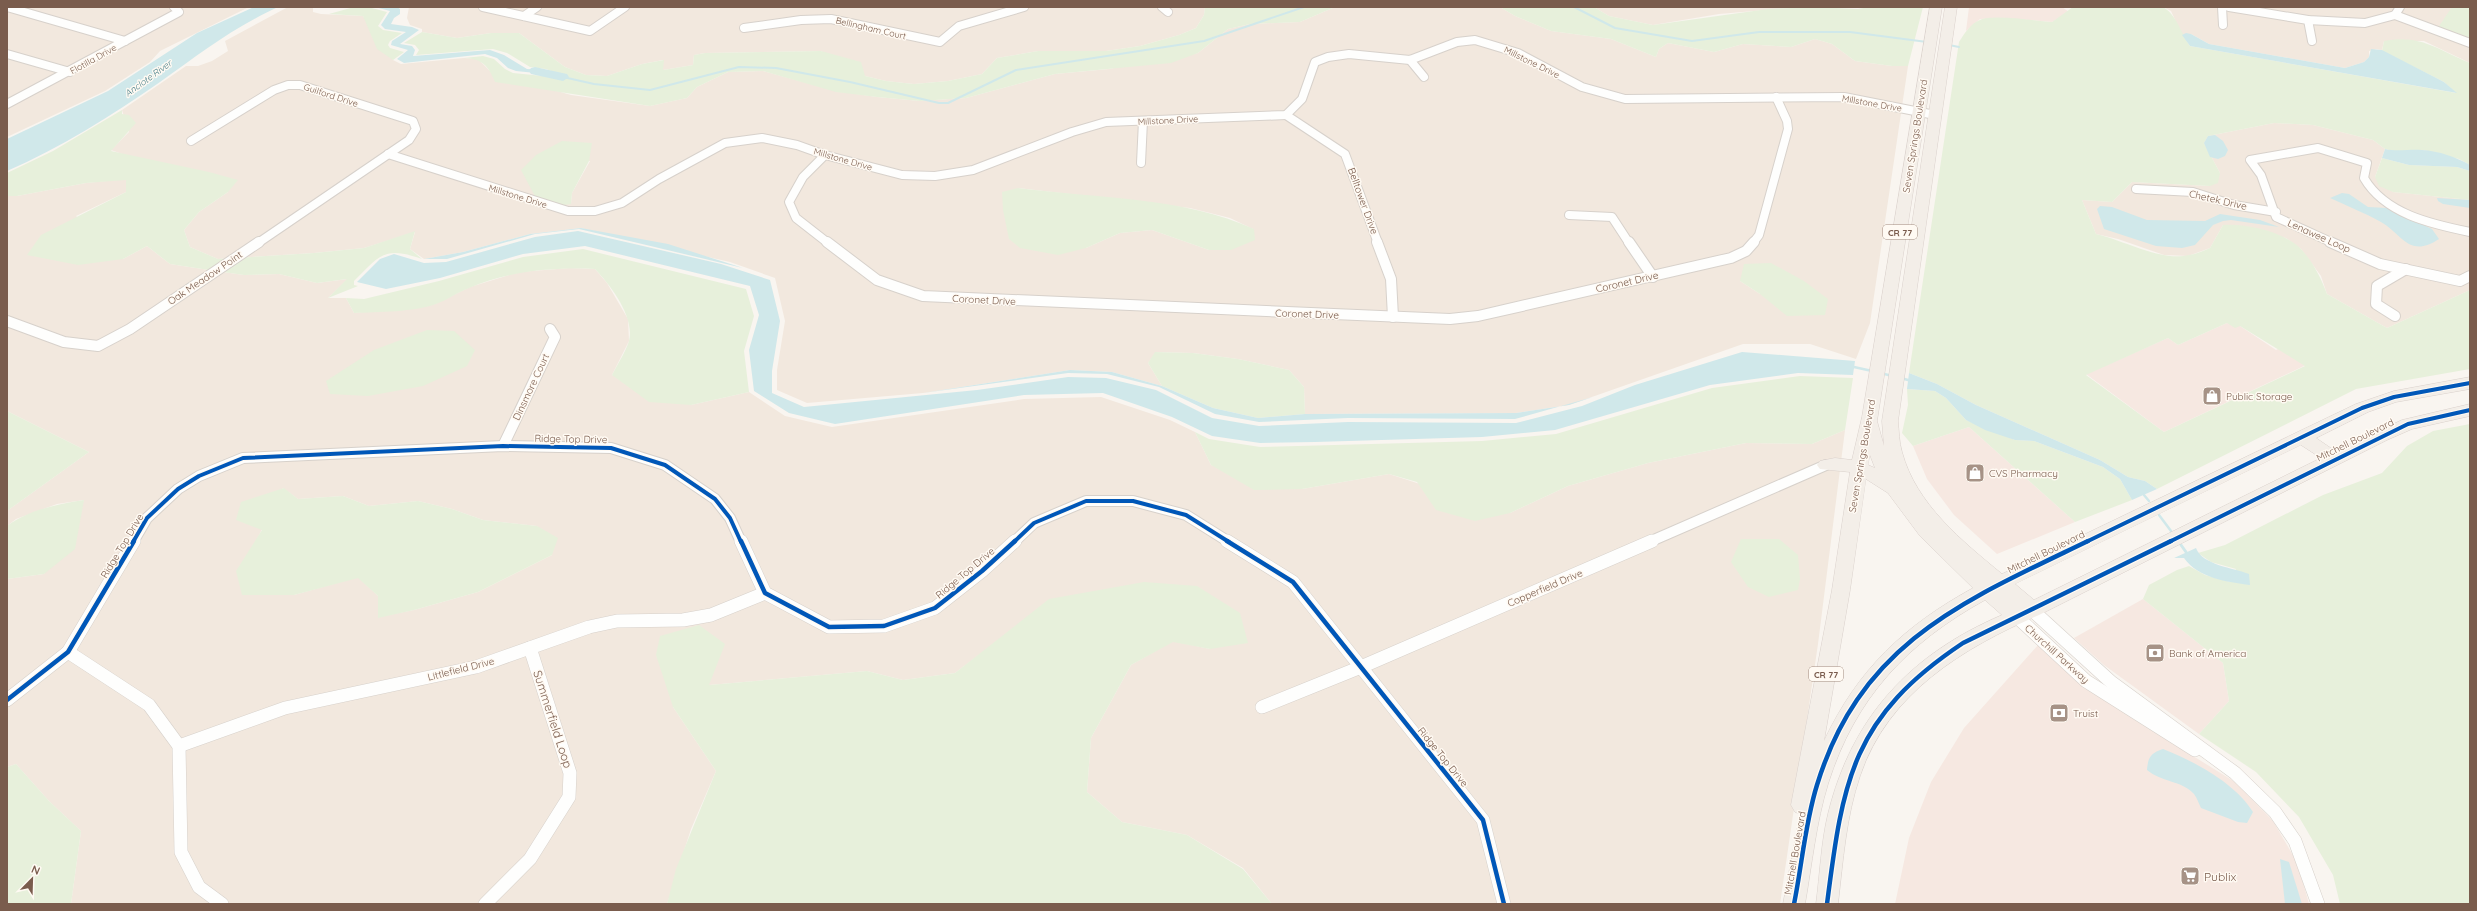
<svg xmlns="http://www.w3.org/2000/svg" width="2477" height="911" viewBox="0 0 2477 911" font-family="Quicksand,sans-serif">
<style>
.residential{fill:#f2e8de;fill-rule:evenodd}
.commercial{fill:#f6e8e1}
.green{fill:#e7f0db;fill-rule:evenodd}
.water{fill:#d0e8ea}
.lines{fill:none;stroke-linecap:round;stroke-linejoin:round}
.stream-far2{stroke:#d0e8ea;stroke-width:2}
.stream-far1{stroke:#d0e8ea;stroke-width:2.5}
.stream{stroke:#d0e8ea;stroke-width:3}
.river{fill:#d0e8ea;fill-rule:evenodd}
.street-far2-casing{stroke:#d7d1cb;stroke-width:10}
.street-far1-casing{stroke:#d7d1cb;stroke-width:12}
.street-casing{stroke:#d7d1cb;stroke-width:14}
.primary-casing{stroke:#dad1cc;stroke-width:1}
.street-far2{stroke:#fefefd;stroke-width:8}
.street-far1{stroke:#fefefd;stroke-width:10}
.street{stroke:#fefefd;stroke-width:13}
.primary{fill:#f3eee8;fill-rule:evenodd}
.cycleway-far1-casing{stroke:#fffaf3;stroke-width:6}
.cycleway-casing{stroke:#fffaf3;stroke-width:7}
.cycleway-far1{stroke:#0057b8;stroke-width:4}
.cycleway{stroke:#0057b8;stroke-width:4.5}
.labels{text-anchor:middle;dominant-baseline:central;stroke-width:3;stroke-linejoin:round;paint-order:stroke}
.far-street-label{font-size:9px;fill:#7a5c4d;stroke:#fffaf3}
.far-water-label{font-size:9px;font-style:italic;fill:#437c86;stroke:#fffaf3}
.shield{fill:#fffaf3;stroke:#a28b7f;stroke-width:1}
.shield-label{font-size:9px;font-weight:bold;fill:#7a5c4d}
.street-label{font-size:10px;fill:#7a5c4d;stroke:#fffaf3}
.poi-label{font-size:10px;fill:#7a5c4d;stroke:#fffaf3;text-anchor:start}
.near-street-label{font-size:12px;fill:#7a5c4d;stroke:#fffaf3}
.near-poi-label{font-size:12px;fill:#7a5c4d;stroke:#fffaf3;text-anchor:start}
</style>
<rect width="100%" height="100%" fill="#f9f5f0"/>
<g class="residential">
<path d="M7,7H249L160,51L150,62L105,91L7,137Z"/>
<path d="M288,7H313V12L321,14L363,16L393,60L401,64L464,58L478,59L491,72L571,95L650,106L687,98L697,87L728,72L763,71L836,91L877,97L920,101L966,98L1055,74L1109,69L1198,53L1228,29L1250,24L1300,22L1335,7H1500L1515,16L1551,31L1611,39L1656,57L1659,49L1668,43L1714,52L1743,44L1791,47L1815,39L1832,44L1855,61L1892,66H1908L1870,323L1856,359L1810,344H1743L1569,405L1516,413L1305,414L1304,387L1289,370L1238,359L1193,353L1156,352L1148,363L1162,386L1112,372L1070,370L923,393L807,403L777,390V370L785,321L775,278L730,262L581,228L530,234L463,252L424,259L410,249L415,232L364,248L314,253L218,259L190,247L184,230L199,212L228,192L111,150L129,132L122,110L186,66H198L212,61L228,51L225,41ZM536,155L590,161L572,193L571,204ZM1018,188L1190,208L1230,218L1253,229L1209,250L1152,230L1120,233L1086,248ZM1740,281H1804L1760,294Z"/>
<path d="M409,7H1205L1204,15L1196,28L1179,35L1140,46L1106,51H1038L997,58L982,74L948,81L914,84L886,81L865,76L821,51L705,53L694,55L693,65L663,70V60L642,64L607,76L586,75L565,67L519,33H491L457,38L422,32V29L410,25L407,18Z"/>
<path d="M1594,7H1801L1719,14L1653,25L1609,16Z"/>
<path d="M2163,7H2470V63L2424,41H2384L2382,50L2376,49L2369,51V57L2364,62L2345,68L2209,44L2191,34L2182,35L2171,11Z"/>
<path d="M2274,123L2313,125L2373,140L2385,149L2375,177L2393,192L2470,200V290L2387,328L2327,294L2321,276L2301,249L2286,238L2223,225L2210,248L2188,256L2164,255L2118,239L2096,234L2082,200L2112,202L2132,182L2210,186L2220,173L2204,143L2208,136Z"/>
<path d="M126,179V192L76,216L123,259L147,246L170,264L209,270L244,275L279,274L317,283L348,279L328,298H346L354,313L435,304L470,287L519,272L570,268L595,269L607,283L628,319L629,341L612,375L691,405L749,392L785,416L832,427L1024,399L1101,397L1170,420L1195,432L1211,465L1302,489L1389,474L1510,513L1568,486L1648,463L1746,443L1812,444L1845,430L1818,644L1780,904H1272L1243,868L1187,835L1122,822L1087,792L1091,738L1131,665L1173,641L1210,649L1240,613L1000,639L955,673L903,680L867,671L709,685L673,707L716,771L691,829L667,904H71L81,831L49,801L16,764L7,767V579L44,574L84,500L57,504L16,519L7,526V511L89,452L7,411V196H17L86,183ZM283,488L298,499L343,496L369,506L418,501L452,509L483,520L537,526L552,555L478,592L414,610L378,617V596L358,577L294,595L253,547Z"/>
</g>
<g class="commercial">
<path d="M1969,7H2062L2069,12L2052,22L2003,18L1980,19L1966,31Z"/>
<path d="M2227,323L2240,326L2276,350L2280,348L2306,365L2164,432L2086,374L2168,338L2178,345Z"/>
<path d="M1969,427L2075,522L1997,554L1954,515L1927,479L1913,446Z"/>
<path d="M2143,599L2223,663L2229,701L2199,734L2104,665L2074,638Z"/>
<path d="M2038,645L2089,688L2135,720L2235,782L2273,821L2298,864L2309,904H1895L1909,838L1931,782L1964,728Z"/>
</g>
<g class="green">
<path d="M354,7H368L387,12L378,26L383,30L402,33L390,41L388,45L390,48L404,52L393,60L377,49L363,16L329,14Z"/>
<path d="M1205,7H1335L1300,22L1250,24L1228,29L1198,53L1171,63L1055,74L966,98L920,101L877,97L836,92L763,71L728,72L697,87L687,98L650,106L495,82C488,65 482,59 464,58L483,56L494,59L505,69L513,73L553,77L559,74L546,69L530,67L507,53L493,49L416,55L419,50L415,45L404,43L422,32L457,38L491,33H519L565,67L586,75L607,76L642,64L664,60L663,70L693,65L694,55L705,53L821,51L861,62L865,76L886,81L914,84L948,81L982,74L997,58L1038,51H1106L1140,46L1179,35L1196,28L1204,15Z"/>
<path d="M1500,7H1594L1609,16L1653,25L1768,9L1814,7L1858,9L1869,7H1923L1908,66H1892L1855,61L1832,44L1815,39L1791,47L1743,44L1714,52L1668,43L1659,49L1656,57L1611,39L1551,31L1515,16Z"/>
<path d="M2073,7H2163C2176,14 2181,33 2190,46L2456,93L2444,82L2382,51L2384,41C2421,34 2438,50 2470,63V165L2459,159L2423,150L2397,152L2385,149L2373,140L2313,125L2274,123L2208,136L2204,143L2220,173L2218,183L2210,186L2132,182L2112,202L2082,200L2096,234C2123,240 2162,262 2189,255C2196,254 2203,251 2210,248L2223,225C2246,223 2285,232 2301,249C2313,262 2321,278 2327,294L2387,328L2470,290V369L2356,389L2157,489L2145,481L2128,477L2100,460L1976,405L1937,384L1909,373L1959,42C1964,34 1971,23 1980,20C1993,14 2036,21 2052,22ZM2227,323L2235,328L2240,326L2305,366L2164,432L2086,375L2168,338L2178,345Z"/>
<path d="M2452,7H2470V39L2449,32L2439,26Z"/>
<path d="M122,110V114L129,115L136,123L111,151L209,172L238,180L228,192L199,212L184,230L190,247L218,259L314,253L364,248L415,231L410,249L422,259C384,246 380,255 354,281V285L358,286L328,298L347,279L317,283L279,274L244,275L209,270L170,264L147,246L123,259L78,265L27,255L41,235L126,192V180L86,183L17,196H7V173L53,151Z"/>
<path d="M562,141L592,143L589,161L572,193L571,204L544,208L537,200L521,170L536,155Z"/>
<path d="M2382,158L2409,165L2457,167L2470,171V200L2393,192L2379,186L2375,177Z"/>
<path d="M1018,188C1094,198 1185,197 1254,229L1255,240L1231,250H1209L1152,230L1120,233L1086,248L1058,255L1020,248L1009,239L1003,210L1002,192Z"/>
<path d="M583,249L746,289L754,316L744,351L749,392L691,405L649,402L612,375C617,365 625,353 629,341C635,317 611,286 595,269C553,267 509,271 469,288C458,292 447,300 436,304C413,312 379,312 354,313L346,298L364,299L439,281L523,257Z"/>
<path d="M1771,263L1804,281L1828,299L1825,315L1787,316L1760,294L1740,281L1744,264Z"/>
<path d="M427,330L454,331L475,350L467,366L423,386L368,396L330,394L326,381L374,350Z"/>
<path d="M1155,352L1193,353L1238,359L1289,370L1304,387L1305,414L1258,418L1213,408L1162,386L1148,363Z"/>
<path d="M1800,376L1853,378L1845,430L1812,444L1746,443L1648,463L1568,486L1510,513L1475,521L1436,510L1417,482L1389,474L1302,489L1254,490L1211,465L1195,432L1209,439L1260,447L1482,441L1556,434L1712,388Z"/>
<path d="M1907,389L1935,391L1946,398L1966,420L2015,440L2034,441L2103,467L2120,479L2132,500L2075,522L1969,427L1913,446L1902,433L1908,405Z"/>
<path d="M7,411L89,452L7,511Z"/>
<path d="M2470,424V904H2340L2333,875L2299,817L2256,772L2199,734L2229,701L2223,663L2143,599L2149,585L2177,570L2189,566L2205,575L2230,582L2236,569L2211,562L2198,553L2225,545L2323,495L2382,473L2407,446L2433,431Z"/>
<path d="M284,488L298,499L343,496L369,506L418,501L452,509L483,520L537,526L558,538L552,555L478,592L414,610L378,618V596L358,578L294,595H242L236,571L262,530L236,520L241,502Z"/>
<path d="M84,500L75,549L44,574L7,579V526C28,510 58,504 84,500Z"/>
<path d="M1741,539H1779L1798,555L1800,579L1798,590L1769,597L1748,587L1731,562Z"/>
<path d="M1144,582L1197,586L1240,613L1248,643L1210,649L1173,642L1131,665L1091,738L1087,792L1122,822L1187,835L1243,869L1272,904H667L676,869L716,771L673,707L656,655L660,636L699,625L725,644L709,685L867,671L903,680L955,673L1049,599Z"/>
<path d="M16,764L49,801L81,831L71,904H7V767Z"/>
</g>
<g class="water">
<path d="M254,7H278C231,29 201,53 160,82C113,115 60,148 7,171V139L108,91L197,33Z"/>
<path d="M375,7H397L400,9V14L394,18L391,24L412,27L419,30L400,44L412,46L415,50L413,56L490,50L504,55L527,69L544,70L555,75L516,71L508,68L497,58L485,54L404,63L397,59L408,50L391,45L392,41L406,32L385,29L381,25L390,11Z"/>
<path d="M2186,33L2191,34L2209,44L2345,68L2364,62L2369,57L2371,49L2382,50L2444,82L2457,93L2190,46L2182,35Z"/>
<path d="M2215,135L2223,141L2228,150L2225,156L2218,159L2210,157L2204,143L2208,136Z"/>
<path d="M2385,149C2398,152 2409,149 2422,150C2439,151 2456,157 2470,165V171L2457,167L2409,165L2382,158Z"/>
<path d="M2342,193L2349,194L2368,207L2387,208L2432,229L2439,239C2409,259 2402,234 2381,222C2365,213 2347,206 2330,198Z"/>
<path d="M2437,198L2470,200V208L2443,204L2438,201Z"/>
<path d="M2100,206L2112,207L2147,220L2205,221L2220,214L2260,220L2279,227L2231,220L2223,221L2213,225L2195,245L2182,248L2156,246L2104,229L2097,209Z"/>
<path d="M581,228L668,244L743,268L579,229L535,234L447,259H424L463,252L530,234Z"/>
<path d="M578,231L721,264L770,280L780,321L772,371V393L804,407L977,390L1068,377L1106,378L1156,390L1212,418L1259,426L1348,422L1516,423L1582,406L1635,385L1742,352L1855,361L1853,375L1798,373L1710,385L1555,430L1482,437L1315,442L1260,443L1212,436L1172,417L1103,393L1024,395L835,424L789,413L754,391L749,350L759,315L750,286L585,246L523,254L440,278L386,289L357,282L380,259L394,254L424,263L446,262L535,237Z"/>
<path d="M1070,370L1112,372L1162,386L1213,408L1258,418L1305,414L1516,413L1569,405L1593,397L1515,419L1348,418L1259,422L1215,414L1159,387L1107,374L1068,373L923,393Z"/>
<path d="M1909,373L1937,384L1976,405L2100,460L2128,477L2145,481L2157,489L2132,500L2120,479L2103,467L2034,441L2015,440L1985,430L1966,420L1946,398L1935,391L1907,389Z"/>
<path d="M2196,548C2202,565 2234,568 2249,574L2250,585C2227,582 2198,578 2184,558H2174Z"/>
<path d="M2163,749C2194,761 2235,783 2253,812L2247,823L2238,822L2201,808C2199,804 2197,798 2194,794C2183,781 2161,782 2147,770C2148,757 2151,753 2163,749Z"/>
<path d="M2280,859L2289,862L2302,904H2285Z"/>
</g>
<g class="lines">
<g class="stream-far2">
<path d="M1574,7L1615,28L1692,41L1759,32H1850L1927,42"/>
<path d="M1949,45L1959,47"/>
<path d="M563,77L594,84L650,90L739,67L776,68L850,82L939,103H948L1016,70L1204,41L1304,7"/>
</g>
<g class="stream-far1">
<path d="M1854,367L1872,371"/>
<path d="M1881,373L1892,376"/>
<path d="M1901,378L1908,380"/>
<path d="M2144,495L2149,501"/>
<path d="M2159,515L2171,531"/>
</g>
<path class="stream" d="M2181,545L2186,552"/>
<path class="river" d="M535,67L567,74L569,77L563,81L531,74L529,71L531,68Z"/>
<g class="street-far2-casing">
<g id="street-far2">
<path d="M7,7L125,41"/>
<path d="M483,7L590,31L625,7"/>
<path d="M1162,7L1168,12"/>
<path d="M2222,7L2223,25"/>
<path d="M2229,7L2308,20L2365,23L2395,15L2400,7"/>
<path d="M2395,15L2470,43"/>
<path d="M524,16L537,7"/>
<path d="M2308,20L2312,41"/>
<path d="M744,28L801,20L831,19L940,42L959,26L1024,7"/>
<path d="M7,54L70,72"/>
<path d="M1410,60L1424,77"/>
<path d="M7,104L179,12L174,7"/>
<path d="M1286,115L1345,154L1378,243"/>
<path d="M191,141L274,90L288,85H300L413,121L416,129L409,140L258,243"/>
<path d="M388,154L568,211H595L622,203L659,179L725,143L762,138L797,145L825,155L902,175L935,176L973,170L1072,132L1106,122L1286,115L1302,99L1315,62L1328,57L1349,54L1410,60L1457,42L1475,40L1518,53L1582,87L1625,99L1844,97L1935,115"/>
<path d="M825,155L803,177L789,202L796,218L828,243"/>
<path d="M1141,163L1143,121"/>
<path d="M2136,189L2193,192L2234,205L2276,212"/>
<path d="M1569,215L1612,217L1629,243"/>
<path d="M1753,243L1759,235L1788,129L1787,121L1776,97"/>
<path d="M2333,243L2276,217L2261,175L2250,160L2318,148L2367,163L2364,178C2385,214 2431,224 2470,232"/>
</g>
</g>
<g class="street-far1-casing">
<g id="street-far1">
<path d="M827,242L877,280L923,296L1450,319L1478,316L1731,258L1746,251L1754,242"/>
<path d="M1377,242L1391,279L1393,317"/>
<path d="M1629,242L1653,277"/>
<path d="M2330,242L2380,264L2460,281L2470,276"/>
<path d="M2395,316L2376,304L2377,286L2406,269"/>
<path d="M7,321L64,342L98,346L130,329L259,242"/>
<path d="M503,446L555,337L550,329"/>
<path d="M133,542L147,518L178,489L199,476L243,458L503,446L611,448L665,465L715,499L730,518L741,542"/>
<path d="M1014,542L1034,523L1086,501H1133L1186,515L1229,542"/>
<path d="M1649,542L1826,465"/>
</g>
</g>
<g class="street-casing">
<g id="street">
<path d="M741,541L765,593L829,627L884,626L935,608L982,571L1015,541"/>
<path d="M1227,541L1293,582L1483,820L1504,904"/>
<path d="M2032,610L2111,682L2235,773L2275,812L2295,841L2318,904"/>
<path d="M2016,616L2086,681L2195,750"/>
<path d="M68,652L149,705L179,746L181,852L199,887L222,904"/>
<path d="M7,700L68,652L134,541"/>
<path d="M1262,707L1361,667L1652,541"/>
<path d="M179,746L285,708L476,667L589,627L617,621L683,620L711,615L765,593"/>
<path d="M485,904L530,859L569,797L570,773L530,648"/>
</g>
</g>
<g class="primary-casing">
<path id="primary" d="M1930,7H1942L1877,421L1884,446L1882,421L1945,7H1957L1898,421C1899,431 1899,442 1902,452C1916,504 1962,541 2002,574L2356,404L2394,391L2470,377V389L2396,402L2368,412L2316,438L2335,451L2402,420L2470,404V416L2412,429L2387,440L2039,615C1963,648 1888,693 1860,776C1846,817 1843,861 1838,904H1816C1820,874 1821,843 1828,814C1852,716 1911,654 2002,615L1985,600C1907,643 1855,698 1828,784C1816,823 1812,864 1805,904H1783L1800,814L1795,812L1791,805L1832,590L1850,472L1820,469L1817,465L1820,461L1835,458L1852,460L1862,417ZM2301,445L2321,458L2034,600L2015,584ZM1870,455L1875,468L1868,465ZM1866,479L1888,493L1920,536L1973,588C1904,626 1858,669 1824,741L1850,590Z"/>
</g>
<use href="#street-far2" class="street-far2"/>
<use href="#street-far1" class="street-far1"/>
<use href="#street" class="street"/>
<use href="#primary" class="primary"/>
<g class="cycleway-far1-casing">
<g id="cycleway-far1">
<path d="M133,542L147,518L178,489L199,476L243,458L503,446L611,448L665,465L715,499L730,518L741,542"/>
<path d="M1014,542L1034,523L1086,501H1133L1186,515L1229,542"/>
<path d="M2086,542L2362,408L2394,397L2470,383"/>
<path d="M2169,542L2408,424L2470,410"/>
</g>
</g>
<g class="cycleway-casing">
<g id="cycleway">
<path d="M741,541L765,593L829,627L884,626L935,608L982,571L1015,541"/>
<path d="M1227,541L1293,582L1483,820L1504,904"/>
<path d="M7,700L68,652L134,541"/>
<path d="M1794,904C1802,865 1805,823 1817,785C1861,642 1964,601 2088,541"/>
<path d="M1827,904C1843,779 1852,717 1963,643L2171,541"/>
</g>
</g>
<use href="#cycleway-far1" class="cycleway-far1"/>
<use href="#cycleway" class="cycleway"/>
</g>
<defs>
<g id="shop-square" transform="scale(1)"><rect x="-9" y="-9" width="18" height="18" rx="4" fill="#a69286" stroke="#fffaf3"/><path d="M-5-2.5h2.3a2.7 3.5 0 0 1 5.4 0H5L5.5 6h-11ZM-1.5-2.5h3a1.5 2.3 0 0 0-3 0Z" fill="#fff"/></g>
<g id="bank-square" transform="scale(1)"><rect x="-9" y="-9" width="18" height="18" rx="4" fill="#a69286" stroke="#fffaf3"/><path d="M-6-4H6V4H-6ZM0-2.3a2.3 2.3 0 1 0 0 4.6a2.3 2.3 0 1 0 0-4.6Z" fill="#fff"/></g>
<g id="supermarket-square" transform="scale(1)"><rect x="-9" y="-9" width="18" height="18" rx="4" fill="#a69286" stroke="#fffaf3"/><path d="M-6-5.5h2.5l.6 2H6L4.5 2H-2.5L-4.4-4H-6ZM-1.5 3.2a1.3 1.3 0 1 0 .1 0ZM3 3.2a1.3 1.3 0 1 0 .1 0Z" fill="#fff"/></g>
</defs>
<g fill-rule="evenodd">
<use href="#shop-square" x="2212" y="396"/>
<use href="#shop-square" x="1975" y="473"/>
<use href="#bank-square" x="2155" y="653"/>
<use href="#bank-square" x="2059" y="713"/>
<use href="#supermarket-square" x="2190" y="876"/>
</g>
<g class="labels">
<g class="far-street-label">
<text transform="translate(871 28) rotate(13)">Bellingham Court</text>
<text transform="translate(93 59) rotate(-29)">Flotilla Drive</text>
<text transform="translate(1532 62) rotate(26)">Millstone Drive</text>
<text transform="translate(331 95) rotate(18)">Guilford Drive</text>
<text transform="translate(1872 103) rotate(10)">Millstone Drive</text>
<text transform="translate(1168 120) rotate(-3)">Millstone Drive</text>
<text transform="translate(843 159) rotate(16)">Millstone Drive</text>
<text transform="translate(518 196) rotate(17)">Millstone Drive</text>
</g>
<g class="far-water-label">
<text transform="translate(148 78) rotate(-36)">Anclote River</text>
</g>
<g class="shield">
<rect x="1883" y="225" width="34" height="14" rx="3"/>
<rect x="1809" y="667" width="34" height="14" rx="3"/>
</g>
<g class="shield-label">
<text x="1900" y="232">CR 77</text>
<text x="1826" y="674">CR 77</text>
</g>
<g class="street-label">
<text transform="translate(1915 136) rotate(-81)">Seven Springs Boulevard</text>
<text transform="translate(2218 200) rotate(13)">Chetek Drive</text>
<text transform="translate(1363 201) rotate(70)">Belltower Drive</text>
<text transform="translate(2319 236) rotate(24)">Lenawee Loop</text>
<text transform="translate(205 278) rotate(-34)">Oak Meadow Point</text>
<text transform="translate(1627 282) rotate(-13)">Coronet Drive</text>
<text transform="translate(984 300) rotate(3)">Coronet Drive</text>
<text transform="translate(1307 314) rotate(2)">Coronet Drive</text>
<text transform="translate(531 387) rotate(-65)">Dinsmore Court</text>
<text transform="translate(571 439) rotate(1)">Ridge Top Drive</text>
<text transform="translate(2355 440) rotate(-26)">Mitchell Boulevard</text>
<text transform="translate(1862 456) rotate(-80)">Seven Springs Boulevard</text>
<text transform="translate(122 546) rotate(-59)">Ridge Top Drive</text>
<text transform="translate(2046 552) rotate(-26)">Mitchell Boulevard</text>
<text transform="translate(965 573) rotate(-40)">Ridge Top Drive</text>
<text transform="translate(1545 588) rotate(-23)">Copperfield Drive</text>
<text transform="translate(2057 654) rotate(42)">Churchill Parkway</text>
<text transform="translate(461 669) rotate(-14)">Littlefield Drive</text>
<text transform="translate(1443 757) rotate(51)">Ridge Top Drive</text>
<text transform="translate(1795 853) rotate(-80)">Mitchell Boulevard</text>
</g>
<g class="poi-label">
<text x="2226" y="396">Public Storage</text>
<text x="1989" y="473">CVS Pharmacy</text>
<text x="2169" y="653">Bank of America</text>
<text x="2073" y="713">Truist</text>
</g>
<g class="near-street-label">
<text transform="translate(553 719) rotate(72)">Summerfield Loop</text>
</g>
<g class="near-poi-label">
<text x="2204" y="876">Publix</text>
</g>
</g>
<rect width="2477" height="911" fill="none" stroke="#7a5c4d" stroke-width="16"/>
<g transform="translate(32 879) rotate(23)" stroke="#fffaf3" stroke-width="3" paint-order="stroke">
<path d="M0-3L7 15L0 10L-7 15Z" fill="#7a5c4d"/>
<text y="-6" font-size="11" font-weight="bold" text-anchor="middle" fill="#7a5c4d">N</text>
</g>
</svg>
